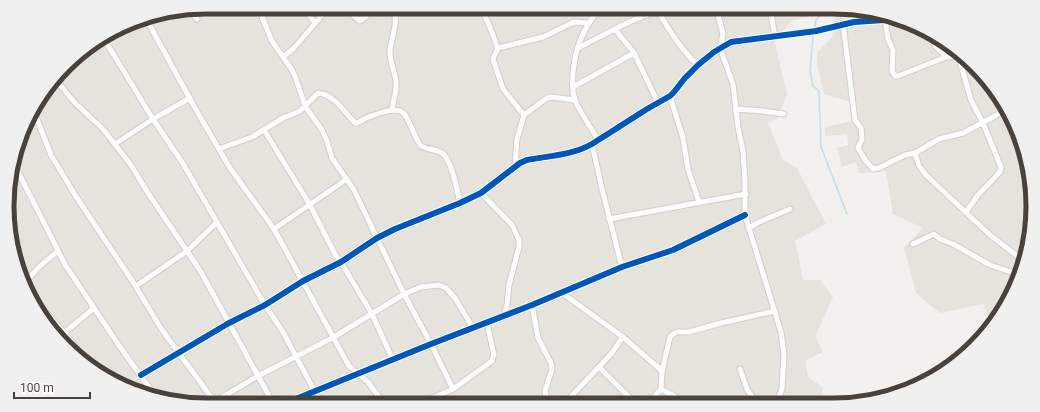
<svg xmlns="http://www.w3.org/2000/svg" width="1040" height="412" viewBox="0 0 1040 412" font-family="Roboto,sans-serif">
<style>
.residential{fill:#e6e2dc}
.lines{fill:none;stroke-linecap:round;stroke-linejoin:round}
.stream{stroke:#c2deed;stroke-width:1.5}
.street-casing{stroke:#d1cfcb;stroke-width:7}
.street{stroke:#fdfdfc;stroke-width:5}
.cycleway-casing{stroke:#fff;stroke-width:8}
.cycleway{stroke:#0057b8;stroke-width:6}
.rim{fill:none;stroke:#49423a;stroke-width:5}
</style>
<rect width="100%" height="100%" fill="#f3f1ee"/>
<g class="residential">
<path d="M206,7H811L810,16L791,21L786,28L774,39L787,94L777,119L768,123L783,160L797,168L826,224L795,241L803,280H820L833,297L815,336L823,352L805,361L808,377L823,387L820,403H806L801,402L799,403L206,405L142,395L85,364L40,316L11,245L9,180L34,107L75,56L142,18Z"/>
<path d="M836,7L898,17L965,56L1012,118L1033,193L1023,270L999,317L992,325L983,304L940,313L916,293L904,248L923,228L893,214L886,171L860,173L855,162L842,167L837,148L848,145L847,134L825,136V127L853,121L851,102L824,94L817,64V52L832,38Z"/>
</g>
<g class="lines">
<path class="stream" d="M827,7L816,20L813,36L810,71L813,86L819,91L821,147L847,214"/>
<g class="street-casing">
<g id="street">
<path d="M258,7L272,41L292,70L295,76L305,106L322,130L327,141L332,158L354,190L404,294L431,344L453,389"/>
<path d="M303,7L315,23"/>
<path d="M344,7L360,21L377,7"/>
<path d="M481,7C484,14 499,46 497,50C496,53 494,56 493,59L503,89L524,115"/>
<path d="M716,7L723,34L720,48L733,84L738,127L743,152L745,182V215L781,332L784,356L783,369L782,389L777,403"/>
<path d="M770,7L775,37"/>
<path d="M190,10L197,19"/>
<path d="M658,11C669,30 681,50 698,65"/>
<path d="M870,13L871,21"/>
<path d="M143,17L149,24L195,108L230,168L274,229L349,366L368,382L385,405"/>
<path d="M885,20L888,39L893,50L892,71L895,76H898L946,57"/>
<path d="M843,24L855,120L861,128L862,139L858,148L866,161L873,169L879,168L905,155L915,153L939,139L963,133L1006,110"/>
<path d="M615,29L634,53L658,103"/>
<path d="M933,38L936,47L946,57L956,56L959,58L971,100L983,123L1001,167L1000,172L978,195L966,212"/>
<path d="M104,39L153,119L182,162L265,305L283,332L322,405"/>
<path d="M498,48L543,37L574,22L589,23"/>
<path d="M578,48C610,32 642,12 677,7"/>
<path d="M283,57L294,48L329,7"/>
<path d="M56,80L74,102L103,129L131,165L148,193L201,272L274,405"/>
<path d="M573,87L634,53"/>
<path d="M670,96L683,138L688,169L699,202"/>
<path d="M33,109L51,155L77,198L133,282L162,330L217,405"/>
<path d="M736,109L763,111L784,114"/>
<path d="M392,110C393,101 397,91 396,82C395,71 389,61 390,50C392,36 399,21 393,7"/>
<path d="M264,130L310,205L336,256L341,262L372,314L393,360"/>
<path d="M598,140C592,129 579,111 575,100C569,82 575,50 583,34C587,24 595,16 599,7"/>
<path d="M115,144L153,119L190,98"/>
<path d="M592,144L602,189L622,267"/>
<path d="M219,149L252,137L283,118L300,111L318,93C334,94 345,113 355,123C359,123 362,120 366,118C375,115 398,104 405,115C411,124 414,136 421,146C427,150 436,149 442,153C452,159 457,191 460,203"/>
<path d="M915,153L919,166L926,175L990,235L1024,261"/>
<path d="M14,164L66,266L118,344L156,397"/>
<path d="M515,166L517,139L524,115L547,98L551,97L575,100"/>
<path d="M481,193L512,225L519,240V247L509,285L507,305L504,316"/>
<path d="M609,219L746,194"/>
<path d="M749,228L759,222L790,209"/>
<path d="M274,229L347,179"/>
<path d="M913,244L934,234L940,239L953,244L990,265L1020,275"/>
<path d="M26,281L41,265L58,251"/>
<path d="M136,286L187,251L217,222"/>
<path d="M562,293L623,337L662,371"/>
<path d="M32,296L71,341L89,366"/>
<path d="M532,305L538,338L551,363L552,369L545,391L548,404"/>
<path d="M64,333L94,308"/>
<path d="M599,367L636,404"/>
<path d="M740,369L747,389L757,404"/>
<path d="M106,375H113L117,378L118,381"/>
<path d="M141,375L229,323L265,305L303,281L341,262L377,238L395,229L460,203L481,193L520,163L527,160C548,156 573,155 592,144L647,109L670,96L674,92L685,78L698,65L714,52L731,42L816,31L854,22L885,20L898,18"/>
<path d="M661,389L676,397L682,404"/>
<path d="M419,404L453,389L492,361L494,355L487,323"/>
<path d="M564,404L611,354L623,337"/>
<path d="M648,404L661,389L662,371L670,337L673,334L677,332H689L721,323L775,311"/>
<path d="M209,405L258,376L334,337L404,294L421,287L439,285L446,288L455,298L473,328"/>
<path d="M281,405L431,344L532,305L622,267L673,250L745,215"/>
</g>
</g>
<use href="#street" class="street"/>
<g class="cycleway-casing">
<g id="cycleway">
<path d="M141,375L229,323L265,305L303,281L341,262L377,238L395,229L460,203L481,193L520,163L527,160C548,156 573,155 592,144L647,109L670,96L674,92L685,78L698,65L714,52L731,42L816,31L854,22L885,20L898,18"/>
<path d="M281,405L431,344L532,305L622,267L673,250L745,215"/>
</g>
</g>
<use href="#cycleway" class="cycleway"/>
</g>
<path d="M0 0H1040V412H0ZM206 14H834A192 192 0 0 1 1026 206V206A192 192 0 0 1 834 398H206A192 192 0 0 1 14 206V206A192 192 0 0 1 206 14Z" fill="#f0f0ef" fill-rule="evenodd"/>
<path class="rim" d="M206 14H834A192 192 0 0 1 1026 206V206A192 192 0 0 1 834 398H206A192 192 0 0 1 14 206V206A192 192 0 0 1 206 14Z"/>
<path d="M14 392v6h76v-6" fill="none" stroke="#49423a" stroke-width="2"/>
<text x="20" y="392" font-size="12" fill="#49423a" stroke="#ffffff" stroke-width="3" paint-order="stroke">100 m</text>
</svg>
